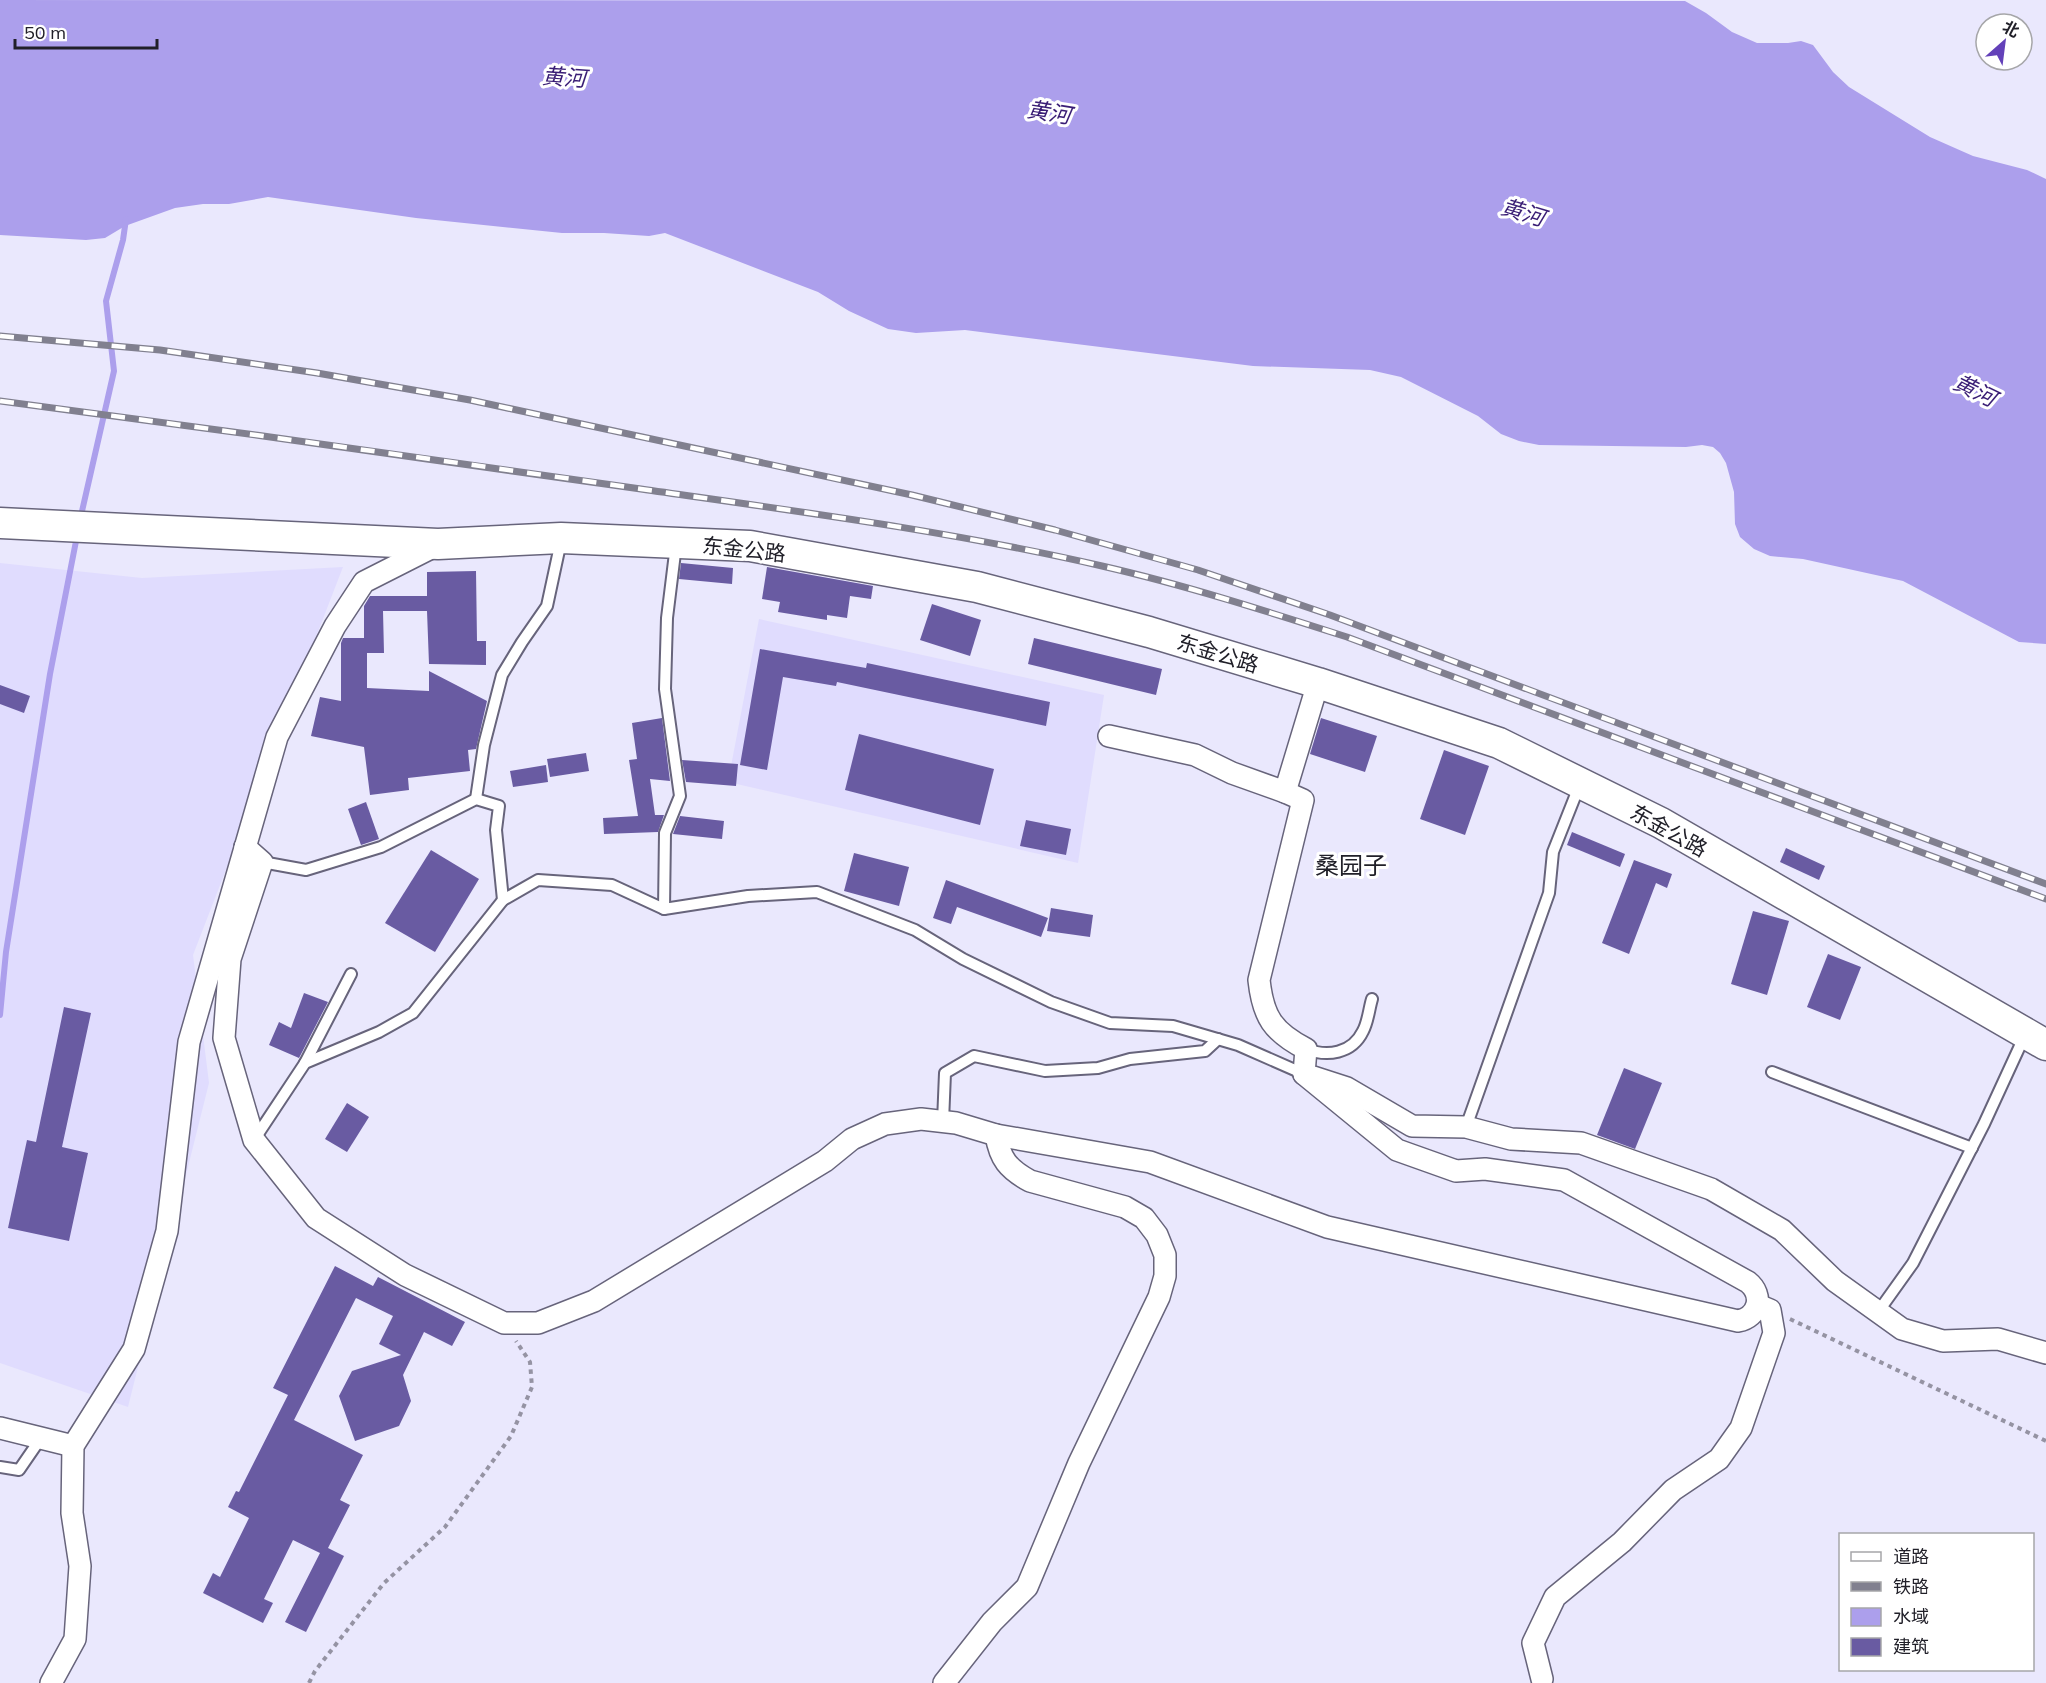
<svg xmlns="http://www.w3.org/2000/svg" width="2046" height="1683" viewBox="0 0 2046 1683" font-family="Mulish,'Noto Sans SC',sans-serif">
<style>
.built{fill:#e0dcfe}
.water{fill:#ac9fec}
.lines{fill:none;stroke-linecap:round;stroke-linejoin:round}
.stream{stroke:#ac9fec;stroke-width:6}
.building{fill:#695ba2}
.lane-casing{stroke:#67647b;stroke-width:14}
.street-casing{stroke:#67647b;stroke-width:24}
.secondary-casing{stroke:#67647b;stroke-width:33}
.path{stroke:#9593a3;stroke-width:4;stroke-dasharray:4.5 4.5;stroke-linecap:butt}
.lane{stroke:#fff;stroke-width:10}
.street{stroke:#fff;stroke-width:21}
.secondary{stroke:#fff;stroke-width:30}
.rail-casing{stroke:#81808f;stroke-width:7}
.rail{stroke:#fff;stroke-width:4.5;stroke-dasharray:14;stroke-linecap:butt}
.labels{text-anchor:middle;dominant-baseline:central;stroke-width:6;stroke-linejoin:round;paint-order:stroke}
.street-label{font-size:21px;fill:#212029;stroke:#fff}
.water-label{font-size:22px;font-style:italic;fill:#391d75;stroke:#fff}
.quarter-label{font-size:24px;fill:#212029;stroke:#fff}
</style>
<rect width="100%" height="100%" fill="#eae8fd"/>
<g class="built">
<path d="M0,563L142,578L343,567L193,955L209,1083L128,1407L0,1363Z"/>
<path d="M759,619L1104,695L1078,863L728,782Z"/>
</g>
<path class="water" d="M0,0L1685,1L1706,13L1732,32L1757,43H1788L1801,41L1813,45L1833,72L1849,87L1930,137L1973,156L2027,170L2046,179V644L2019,642L1903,581L1803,559L1770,556L1754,549L1740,537L1735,524L1734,492L1726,463L1720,453L1713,447L1702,445L1686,447L1539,445L1519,441L1501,434L1478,416L1401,377L1370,370L1253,366L965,330L916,333L888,329L849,311L818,292L665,233L649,236L604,233H562L416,218L268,197L229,204H203L175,208L125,226L105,238L86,240L0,235Z"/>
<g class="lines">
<g class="stream">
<path d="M80,520L114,371L106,301L123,240L126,219"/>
<path d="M0,1015L6,952L50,674L77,536"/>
</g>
</g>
<g class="building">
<path d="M681,563L733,568L732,584L679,579Z"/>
<path d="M767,567L873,586L871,599L850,596L847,618L827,615V620L778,612L780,602L762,599Z"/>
<path d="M476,571L477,641H486V665L429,664L427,611H383L384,653H367V688L429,691V671L487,701L476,749L468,750L470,771L408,778L409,790L370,795L364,747L311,736L320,697L341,701V643L343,638H364V606L370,596H427V572Z"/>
<path d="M932,604L981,620L970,656L920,640Z"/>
<path d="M1034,638L1162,669L1156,695L1028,664Z"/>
<path d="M760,649L866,668L867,663L1050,702L1046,726L837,682L836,686L783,677L767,770L740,765Z"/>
<path d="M0,685L30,696L24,713L0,704Z"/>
<path d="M662,718L670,781L650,779L655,815H664L658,832L604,834L603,818L638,816L629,760L637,759L632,723Z"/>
<path d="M1321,718L1377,736L1365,772L1310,754Z"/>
<path d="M859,734L994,769L980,825L845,790Z"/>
<path d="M1444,750L1489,766L1465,835L1420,819Z"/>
<path d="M586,753L589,771L550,777L547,759Z"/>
<path d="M682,760L738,764L736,786L686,782Z"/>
<path d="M546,765L548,782L513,787L510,771Z"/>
<path d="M366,802L379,839L361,845L348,809Z"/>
<path d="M680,816L724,821L722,839L673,834Z"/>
<path d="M1026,820L1071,829L1066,855L1020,846Z"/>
<path d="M1572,832L1625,854L1620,867L1567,845Z"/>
<path d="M1786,848L1825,866L1819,880L1780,862Z"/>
<path d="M431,850L479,879L435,952L385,923Z"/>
<path d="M854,853L909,867L899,906L844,891Z"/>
<path d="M1634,860L1672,874L1667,888L1656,883L1629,954L1602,943Z"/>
<path d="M946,880L1048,918L1041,937L957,907L951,924L933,918Z"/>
<path d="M1051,908L1093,915L1090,937L1047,931Z"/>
<path d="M1753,911L1789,921L1767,995L1731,984Z"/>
<path d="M1828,954L1861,967L1840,1020L1807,1007Z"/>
<path d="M304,993L328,1002L299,1058L269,1045L279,1022L291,1028Z"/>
<path d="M64,1007L91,1013L62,1147L88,1153L69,1241L8,1228L27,1140L36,1142Z"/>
<path d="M1624,1068L1662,1083L1635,1149L1597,1135Z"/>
<path d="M347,1103L369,1117L347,1152L325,1139Z"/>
<path d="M335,1266L373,1286L378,1277L465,1322L452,1346L424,1332L403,1375L411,1401L399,1426L355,1441L339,1396L352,1371L401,1355L379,1344L393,1316L356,1298L294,1420L363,1455L340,1500L350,1505L328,1548L344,1556L306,1632L285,1622L320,1553L293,1540L264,1599L273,1603L263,1623L203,1593L213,1573L220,1577L249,1518L228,1507L236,1491L239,1492L288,1395L273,1388Z"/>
</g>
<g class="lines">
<g class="lane-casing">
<g id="lane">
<path d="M476,799L484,745L502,675L522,642L547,606L561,541"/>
<path d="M262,862L306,870L381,847L476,799L499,806L496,830L503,900"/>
<path d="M664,909L665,833L680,796L665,689L667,618L676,545"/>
<path d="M1306,1049C1327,1057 1352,1054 1363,1031C1368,1022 1369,1009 1372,999"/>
<path d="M305,1063L351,974"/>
<path d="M1772,1072L1972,1148"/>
<path d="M943,1122L945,1073L974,1056L1045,1071L1098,1068L1130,1059L1205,1051L1218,1039"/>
<path d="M1466,1127L1549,893L1553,852L1580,784"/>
<path d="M254,1140L305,1063L379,1032L413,1013L503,900L538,880L612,885L664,909L748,896L817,892L915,930L963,959L1051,1002L1110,1023L1173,1026L1238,1045L1304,1074"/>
<path d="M1878,1312L1913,1263L1984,1124L2025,1035"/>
<path d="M0,1467L19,1470L41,1438"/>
</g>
</g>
<g class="street-casing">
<g id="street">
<path d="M1109,736L1195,755L1232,773L1285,792"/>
<path d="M245,847L262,862L230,959L224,1038L254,1140L316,1218L405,1275L504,1323H538L594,1301L825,1161L852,1139L885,1124L921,1119L956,1123L996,1135L1150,1162L1327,1227L1738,1321C1759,1317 1764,1295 1748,1282L1564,1180L1485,1169L1456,1171L1397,1150L1304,1074"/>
<path d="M1304,1074L1306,1049C1273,1032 1263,1017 1259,980L1303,800L1285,792L1318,683"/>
<path d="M1313,1077L1347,1088L1412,1126L1466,1127L1511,1139L1581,1143L1711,1189L1782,1230L1835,1281L1902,1329L1943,1341L1998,1339L2046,1353"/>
<path d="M0,1428L73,1446"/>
<path d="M1542,1679L1533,1643L1555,1597L1622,1542L1673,1490L1719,1459L1741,1428L1774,1333L1770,1310L1758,1305"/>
<path d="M51,1683L75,1639L80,1566L72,1513L73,1446L134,1349L167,1231L189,1042L277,737L335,626L364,582L435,546"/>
<path d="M944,1683L992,1622L1027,1587L1079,1463L1159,1297L1165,1276V1255L1157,1235L1144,1218L1125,1207L1030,1181C1008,1169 1000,1159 996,1135"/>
</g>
</g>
<g class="secondary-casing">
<path id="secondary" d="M0,523L438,544L561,538L750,546L977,587L1149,632L1318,683L1499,743L1661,823L2046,1045"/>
</g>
<g class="path">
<path d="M1790,1319L2046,1441"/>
<path d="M309,1683L315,1671L384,1583L445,1527L511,1436L532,1387L530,1362L516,1341"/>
</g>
<use href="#lane" class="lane"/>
<use href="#street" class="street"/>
<use href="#secondary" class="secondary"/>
<g class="rail-casing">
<g id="rail">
<path d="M0,336L160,350L317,373L470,400L912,495L1055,530L1198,570L1330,615L2046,884"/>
<path d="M0,401C214,429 427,458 641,489C795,511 950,531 1102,566C1185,585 1266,611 1347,637L2046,899"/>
</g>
</g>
<use href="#rail" class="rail"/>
</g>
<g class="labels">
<g class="street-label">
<text transform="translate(744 549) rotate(6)">东金公路</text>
<text transform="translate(1218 653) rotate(17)">东金公路</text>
<text transform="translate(1669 830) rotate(29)">东金公路</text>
</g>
<g class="water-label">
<text transform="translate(564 77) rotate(4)">黄河</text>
<text transform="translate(1049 112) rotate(9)">黄河</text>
<text transform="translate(1523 212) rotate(17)">黄河</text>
<text transform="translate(1975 390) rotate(26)">黄河</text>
</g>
<g class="quarter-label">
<text x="1351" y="865">桑园子</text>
</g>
</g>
<rect x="1839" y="1533" width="195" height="138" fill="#ffffff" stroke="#a6a6a9" stroke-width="1.5"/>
<rect x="1851" y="1552" width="30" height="9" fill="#ffffff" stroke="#a6a6a9" stroke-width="1.5"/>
<text x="1893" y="1563" font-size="18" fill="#212029">道路</text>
<rect x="1851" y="1582" width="30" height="9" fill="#81808f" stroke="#a6a6a9" stroke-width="1.5"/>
<text x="1893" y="1593" font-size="18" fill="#212029">铁路</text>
<rect x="1851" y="1608" width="30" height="18" fill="#ac9fec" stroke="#a6a6a9" stroke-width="1.5"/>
<text x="1893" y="1623" font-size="18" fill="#212029">水域</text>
<rect x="1851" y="1638" width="30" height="18" fill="#695ba2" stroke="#a6a6a9" stroke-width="1.5"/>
<text x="1893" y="1653" font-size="18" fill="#212029">建筑</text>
<g transform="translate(2004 42) rotate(28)"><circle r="28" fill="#ffffff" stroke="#a6a6a9" stroke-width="1.5"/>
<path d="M0-4.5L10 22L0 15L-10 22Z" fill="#6341b9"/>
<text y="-9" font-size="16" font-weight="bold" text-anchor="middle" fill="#212029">北</text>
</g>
<path d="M15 39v9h142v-9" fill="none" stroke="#212029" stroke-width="3"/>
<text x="24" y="39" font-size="18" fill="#212029" stroke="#ffffff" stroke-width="4.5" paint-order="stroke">50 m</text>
</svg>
